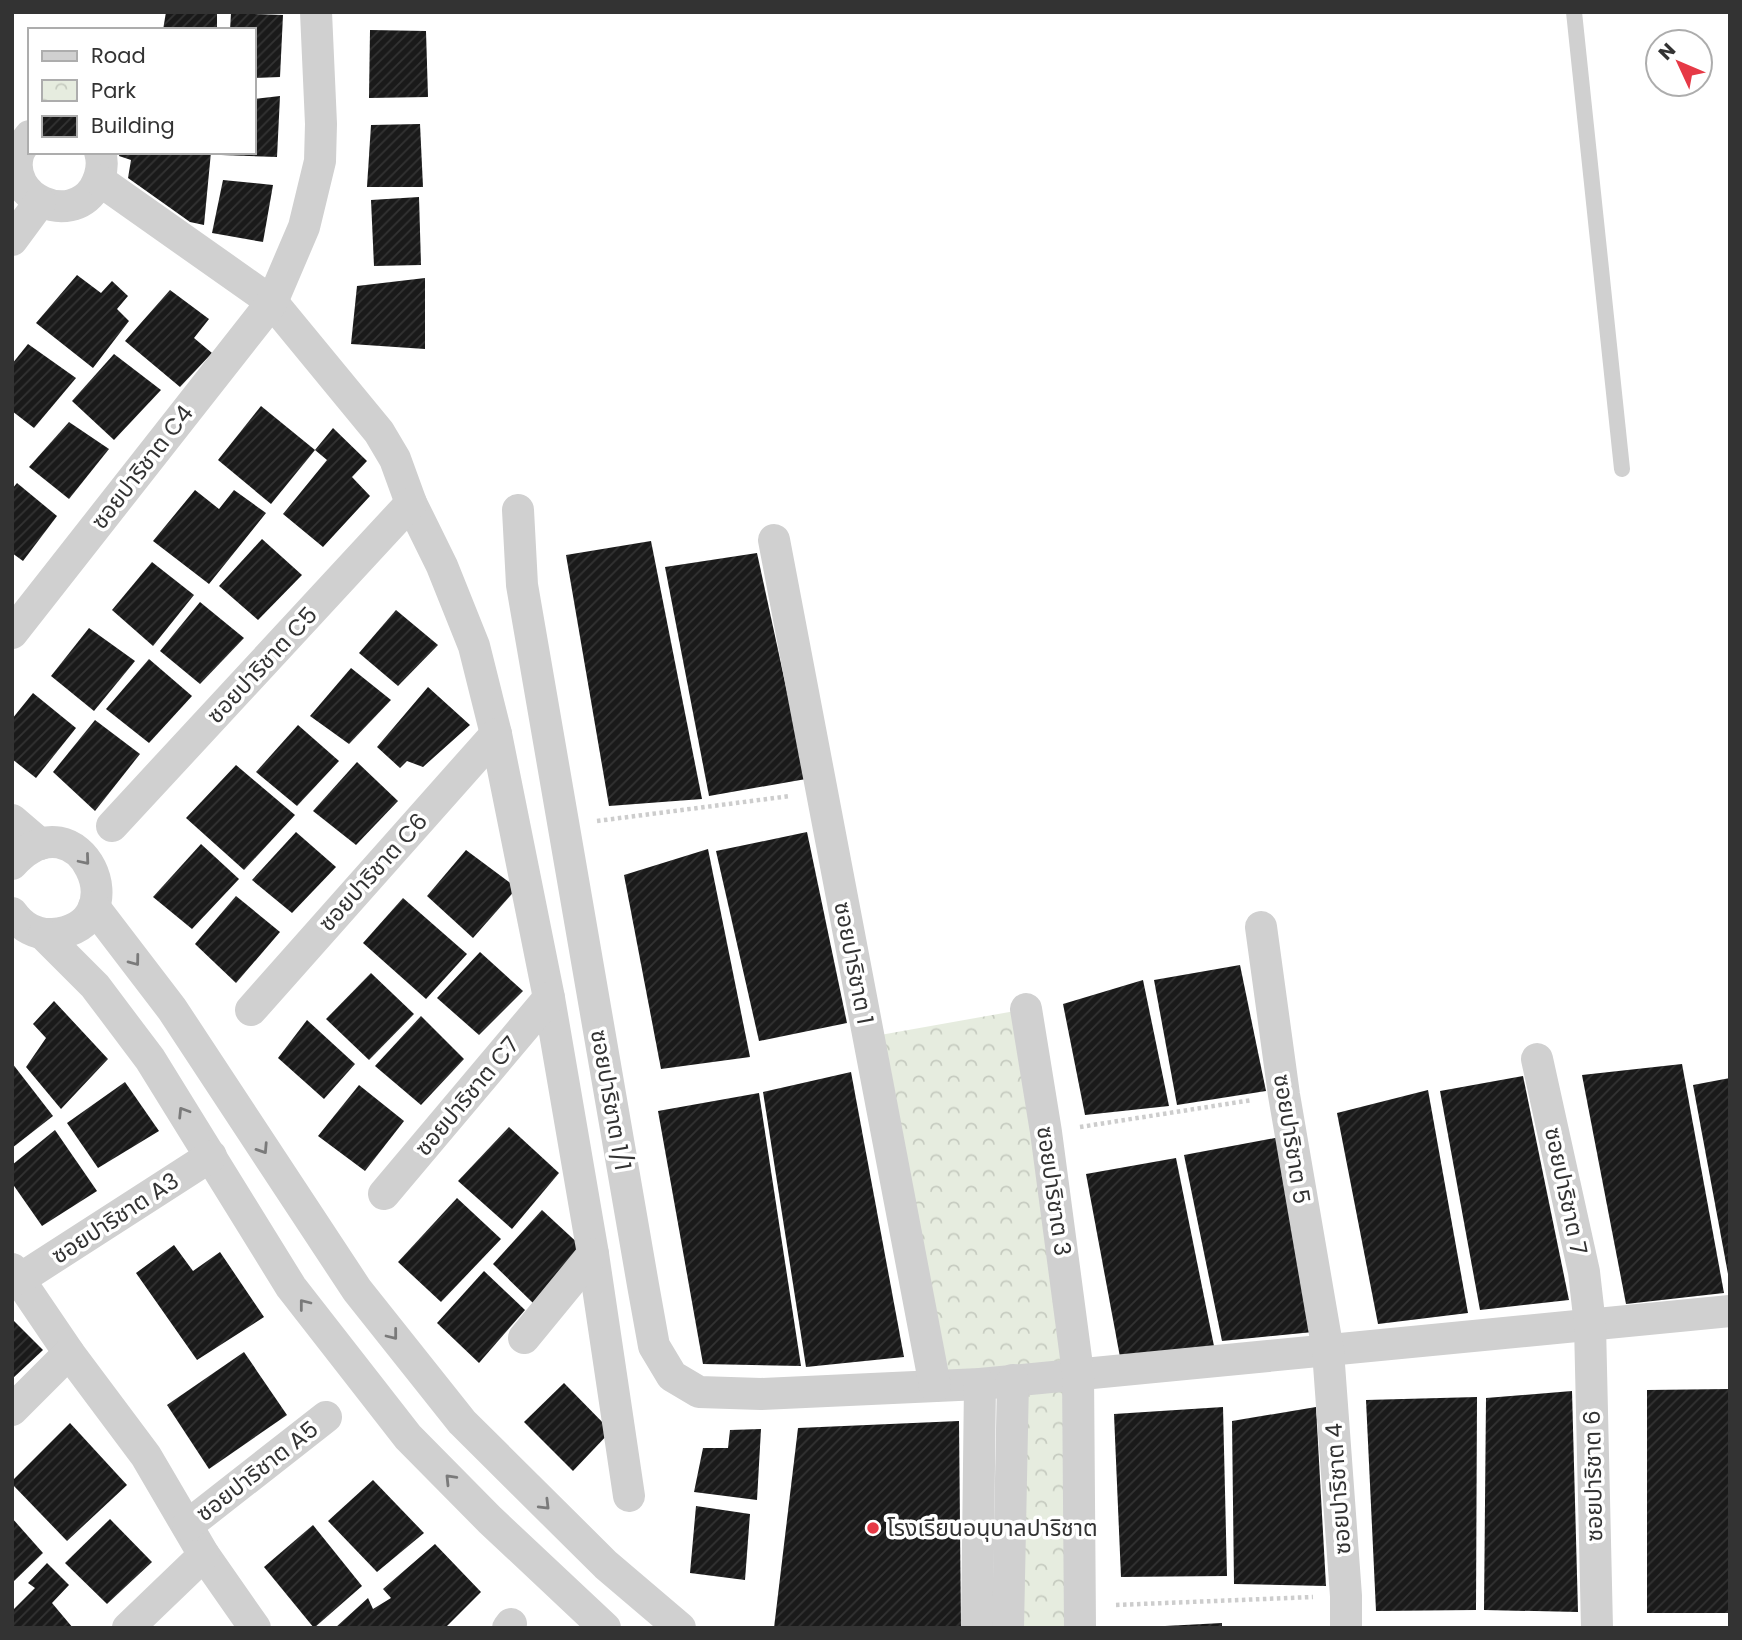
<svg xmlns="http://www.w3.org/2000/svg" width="1742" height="1640" viewBox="0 0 1742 1640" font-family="Poppins,'Noto Sans Thai',sans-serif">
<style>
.park{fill:url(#park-crowns)}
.building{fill:url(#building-hatch)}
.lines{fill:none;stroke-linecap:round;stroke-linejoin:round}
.path{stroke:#cdcdcd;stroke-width:4.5;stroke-dasharray:3.5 3.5;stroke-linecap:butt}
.service{stroke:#d0d0d0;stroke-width:16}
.minor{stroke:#d0d0d0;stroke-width:32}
.oneway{stroke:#7a7a7a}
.poi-dot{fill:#e63946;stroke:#fff;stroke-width:2.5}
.labels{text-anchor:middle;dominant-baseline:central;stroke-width:7;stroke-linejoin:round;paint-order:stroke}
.street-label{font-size:23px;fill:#333;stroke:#fff}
.poi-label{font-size:23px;fill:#333;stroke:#fff;text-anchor:start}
</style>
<defs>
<pattern id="park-crowns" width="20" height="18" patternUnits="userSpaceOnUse" patternTransform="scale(1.75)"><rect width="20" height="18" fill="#e6ecdf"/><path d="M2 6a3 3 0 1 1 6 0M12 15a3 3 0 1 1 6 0" fill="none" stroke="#c6cbc0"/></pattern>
<pattern id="building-hatch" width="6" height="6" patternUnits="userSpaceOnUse" patternTransform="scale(1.75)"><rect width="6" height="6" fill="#1a1a1a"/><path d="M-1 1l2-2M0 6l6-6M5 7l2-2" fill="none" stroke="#333"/></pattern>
</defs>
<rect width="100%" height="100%" fill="#fff"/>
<path class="park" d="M1026,1009L1078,1373L1080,1628H1004L1013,1380L935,1386L869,1037Z"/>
<g class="building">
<path d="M166,12H217V30H163Z"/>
<path d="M231,13L283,15L280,77L254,78V30H230Z"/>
<path d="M370,30L426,31L428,97L369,98Z"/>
<path d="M280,96L277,157L221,155V152H254V99Z"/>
<path d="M420,124L423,187H367L371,125Z"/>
<path d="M120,152H211L204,225L190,222L128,178L131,160L119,156Z"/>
<path d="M223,180L273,185L263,242L212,233Z"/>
<path d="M419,197L421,265L374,266L371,200Z"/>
<path d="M77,275L101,293L112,281L128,296L117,309L129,321L93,368L36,323Z"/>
<path d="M425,278V349L351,344L357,286Z"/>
<path d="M170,290L209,319L194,338L212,353L180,387L125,341Z"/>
<path d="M28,344L76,378L34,428L12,411V364Z"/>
<path d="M114,354L161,390L114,440L72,401Z"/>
<path d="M261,406L315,450L271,504L218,460Z"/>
<path d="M69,422L109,449L69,499L29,467Z"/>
<path d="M333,428L367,461L352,477L370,496L323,547L283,514L327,460L315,450Z"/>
<path d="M17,483L57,516L23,561L12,553V489Z"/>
<path d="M195,490L219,509L234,490L266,513L209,584L153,541Z"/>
<path d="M262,539L302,575L258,620L219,586Z"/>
<path d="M651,541L702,799L609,806L566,555Z"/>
<path d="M757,553L806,779L709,796L665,567Z"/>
<path d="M152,562L194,595L153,646L112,610Z"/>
<path d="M200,602L244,638L200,684L160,651Z"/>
<path d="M396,610L438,645L398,686L359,653Z"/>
<path d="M89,628L135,661L94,711L51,676Z"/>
<path d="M149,659L192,696L149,743L106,709Z"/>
<path d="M351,668L391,700L349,744L310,716Z"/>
<path d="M428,687L470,725L423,767L407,761L400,768L377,747Z"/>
<path d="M33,693L76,728L36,778L12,759V719Z"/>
<path d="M95,720L140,754L95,811L53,772Z"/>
<path d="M298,725L339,761L297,806L256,772Z"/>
<path d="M357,762L398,801L356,845L313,811Z"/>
<path d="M236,765L295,815L244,870L186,818Z"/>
<path d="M296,832L336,867L292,913L252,880Z"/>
<path d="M807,832L847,1023L759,1041L716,851Z"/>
<path d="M201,844L239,879L192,929L153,897Z"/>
<path d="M708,849L750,1057L661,1069L624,875Z"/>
<path d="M466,850L517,888L473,938L427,896Z"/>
<path d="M236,896L280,932L236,983L195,944Z"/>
<path d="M403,898L467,954L426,999L363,943Z"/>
<path d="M480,952L523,991L479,1035L437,998Z"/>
<path d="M1240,965L1266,1091L1177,1105L1154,980Z"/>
<path d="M371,973L414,1014L369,1060L326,1019Z"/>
<path d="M1143,980L1169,1106L1085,1115L1063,1004Z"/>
<path d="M54,1001L108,1059L61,1109L26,1067L46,1038L33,1024Z"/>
<path d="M421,1016L464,1059L421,1105L375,1066Z"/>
<path d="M307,1020L355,1064L324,1099L278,1058Z"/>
<path d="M12,1063L53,1116L12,1148Z"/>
<path d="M1682,1064L1724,1293L1626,1304L1582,1075Z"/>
<path d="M851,1072L904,1357L806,1367L763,1092Z"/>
<path d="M1523,1076L1569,1300L1480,1310L1440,1091Z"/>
<path d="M1730,1078V1274H1728L1693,1085Z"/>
<path d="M125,1082L159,1131L98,1168L67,1123Z"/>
<path d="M359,1085L404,1121L365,1171L318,1136Z"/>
<path d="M1428,1090L1468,1313L1378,1324L1337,1113Z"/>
<path d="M759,1093L801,1366L703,1364L658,1111Z"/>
<path d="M509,1127L559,1173L512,1229L458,1181Z"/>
<path d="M55,1130L97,1191L42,1226L12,1183V1165Z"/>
<path d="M1280,1137L1313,1332L1222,1341L1184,1155Z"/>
<path d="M1176,1158L1214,1346L1120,1357L1086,1174Z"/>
<path d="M457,1198L501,1239L441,1302L398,1262Z"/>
<path d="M542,1210L583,1248L533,1303L493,1264Z"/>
<path d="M174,1245L193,1271L220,1252L264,1317L197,1360L136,1273Z"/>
<path d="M484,1271L525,1310L479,1363L437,1323Z"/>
<path d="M12,1319L43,1350L12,1379Z"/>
<path d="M244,1352L287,1415L209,1469L167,1405Z"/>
<path d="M564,1383L611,1431L573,1471L524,1422Z"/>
<path d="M1730,1389V1613H1647V1390Z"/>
<path d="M1572,1391L1578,1612L1484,1610L1486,1398Z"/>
<path d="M1477,1397L1476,1610L1376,1611L1366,1400Z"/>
<path d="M1223,1407L1227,1576L1121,1577L1114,1414Z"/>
<path d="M1316,1407L1326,1586L1234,1584L1232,1421Z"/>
<path d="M959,1421L961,1628H774L798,1428Z"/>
<path d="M70,1423L127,1485L67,1541L12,1484V1481Z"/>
<path d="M761,1429L757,1500L694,1492L703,1448H728L730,1430Z"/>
<path d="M373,1480L424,1533L377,1572L328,1521Z"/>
<path d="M696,1506L750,1514L745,1580L690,1573Z"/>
<path d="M12,1518L43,1553L12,1583Z"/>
<path d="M110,1519L152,1562L107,1604L65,1563Z"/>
<path d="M313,1525L362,1586L314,1628L264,1567Z"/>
<path d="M435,1544L481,1592L445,1628H335L368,1598L373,1609L391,1598L383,1589Z"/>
<path d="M47,1563L69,1585L52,1603L73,1628H12V1611L35,1588L28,1583Z"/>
<path d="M1222,1623V1628H1165V1626Z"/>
</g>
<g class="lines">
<g class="path">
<path d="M597,821L790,796"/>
<path d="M1080,1127L1252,1100"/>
<path d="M1116,1605L1313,1597"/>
</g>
<path class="service" d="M1574,12L1622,469"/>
<g class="minor">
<path d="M30,136C26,141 20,148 18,155C7,198 69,226 94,189C101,177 104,165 100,152"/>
<path d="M99,180L272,302L379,432L395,459L411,503L442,566L474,646L496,734L549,998L593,1254L629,1496"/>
<path d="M12,240L40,202"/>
<path d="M518,510L522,585L643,1285L654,1346L672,1376L699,1392L761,1394L980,1384L1730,1311"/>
<path d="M774,540L935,1386"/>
<path d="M12,633L272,302L304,227L320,161L321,124L316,12"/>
<path d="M12,820L40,844"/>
<path d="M112,826L411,503"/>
<path d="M12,864C79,790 141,926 53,934C36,935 22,927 12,913"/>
<path d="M94,907L172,1009L357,1290L462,1422L606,1565L680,1628"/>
<path d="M1261,927L1284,1095L1328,1351L1346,1596V1628"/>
<path d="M44,935L95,986L150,1059L291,1287L408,1437L490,1520L605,1628"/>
<path d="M1026,1009L1046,1132L1078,1373L1080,1628"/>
<path d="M251,1010L496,734"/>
<path d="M1537,1059L1584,1272L1590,1325L1597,1628"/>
<path d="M384,1194L549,998"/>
<path d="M12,1269L69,1353L146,1456L204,1555L255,1628"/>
<path d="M20,1279L211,1156"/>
<path d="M524,1338L593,1254"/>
<path d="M12,1410L69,1353"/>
<path d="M188,1525L326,1417"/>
<path d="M128,1628L204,1555"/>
<path d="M508,1628L511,1624"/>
<path d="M977,1628L980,1384"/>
<path d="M1008,1628L1013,1380"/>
</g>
</g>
<defs><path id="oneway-chevron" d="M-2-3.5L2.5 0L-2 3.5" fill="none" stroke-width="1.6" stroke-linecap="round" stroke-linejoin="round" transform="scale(1.75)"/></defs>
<g class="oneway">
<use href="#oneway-chevron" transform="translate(85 860) rotate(50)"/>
<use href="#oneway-chevron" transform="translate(135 961) rotate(53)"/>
<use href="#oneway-chevron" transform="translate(183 1112) rotate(-122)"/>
<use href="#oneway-chevron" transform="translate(263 1149) rotate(57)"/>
<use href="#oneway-chevron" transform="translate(304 1304) rotate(-128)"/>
<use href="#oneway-chevron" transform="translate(393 1335) rotate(52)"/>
<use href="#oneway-chevron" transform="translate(450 1479) rotate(-134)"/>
<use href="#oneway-chevron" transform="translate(545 1505) rotate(45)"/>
</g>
<circle class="poi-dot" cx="873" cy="1528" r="7"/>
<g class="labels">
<g class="street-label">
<text transform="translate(142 467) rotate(-52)">ซอยปาริชาต C4</text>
<text transform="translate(262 665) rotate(-47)">ซอยปาริชาต C5</text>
<text transform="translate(373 872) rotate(-48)">ซอยปาริชาต C6</text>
<text transform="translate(854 963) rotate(79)">ซอยปาริชาต 1</text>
<text transform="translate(467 1096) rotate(-50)">ซอยปาริชาต C7</text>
<text transform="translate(611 1100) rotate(80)">ซอยปาริชาต 1/1</text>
<text transform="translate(1292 1139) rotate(81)">ซอยปาริชาต 5</text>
<text transform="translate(1054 1191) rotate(82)">ซอยปาริชาต 3</text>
<text transform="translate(1566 1191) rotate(78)">ซอยปาริชาต 7</text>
<text transform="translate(115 1218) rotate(-33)">ซอยปาริชาต A3</text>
<text transform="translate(257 1471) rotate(-38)">ซอยปาริชาต A5</text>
<text transform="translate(1593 1476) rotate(-91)">ซอยปาริชาต 6</text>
<text transform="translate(1338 1489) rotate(-94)">ซอยปาริชาต 4</text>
</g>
<g class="poi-label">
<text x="887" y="1528">โรงเรียนอนุบาลปาริชาต</text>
</g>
</g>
<rect width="1742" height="1640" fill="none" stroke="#333333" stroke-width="28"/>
<rect x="28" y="28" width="228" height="126" fill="#ffffff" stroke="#adadad" stroke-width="2"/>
<rect x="42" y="51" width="35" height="10" fill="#d0d0d0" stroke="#adadad" stroke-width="2"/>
<text x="91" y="63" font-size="21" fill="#333333">Road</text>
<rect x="42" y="80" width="35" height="21" fill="url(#park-crowns)" stroke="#adadad" stroke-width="2"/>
<text x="91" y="98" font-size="21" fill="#333333">Park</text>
<rect x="42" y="116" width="35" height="21" fill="url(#building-hatch)" stroke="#adadad" stroke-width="2"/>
<text x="91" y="133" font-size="21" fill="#333333">Building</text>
<g transform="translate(1679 63) rotate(314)"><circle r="33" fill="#ffffff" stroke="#adadad" stroke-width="2"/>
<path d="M0-5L12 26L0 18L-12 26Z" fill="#e63946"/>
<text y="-10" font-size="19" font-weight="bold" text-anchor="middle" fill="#333333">N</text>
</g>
</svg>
